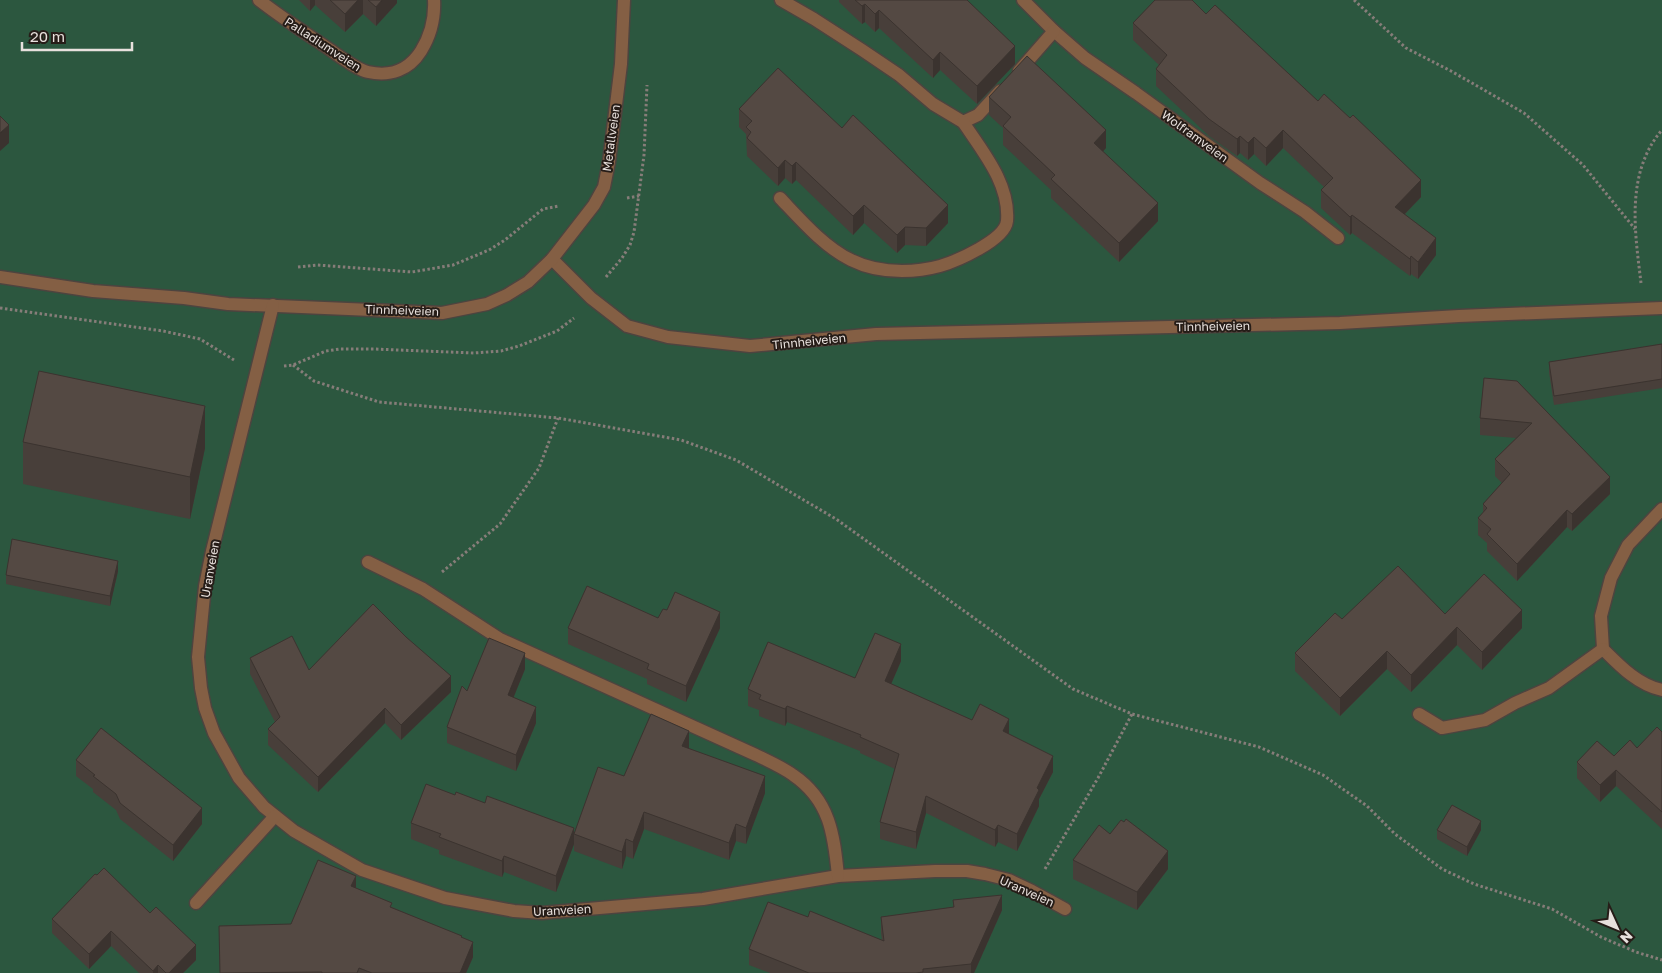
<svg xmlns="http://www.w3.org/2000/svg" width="1662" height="973" viewBox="0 0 1662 973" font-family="'Golos Text',sans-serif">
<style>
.green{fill:#2c573f}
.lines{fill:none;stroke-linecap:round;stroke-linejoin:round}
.minor-casing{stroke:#4d443f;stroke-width:15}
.path{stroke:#867d79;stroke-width:3;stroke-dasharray:2.5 2.5;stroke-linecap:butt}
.minor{stroke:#845f44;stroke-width:12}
.wall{fill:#483f3a}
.shaded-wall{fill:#3b332f}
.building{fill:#544943;stroke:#3b332f}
.labels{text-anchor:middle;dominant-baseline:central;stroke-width:4;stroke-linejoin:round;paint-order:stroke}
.street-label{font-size:12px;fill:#e8e1dd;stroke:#261d18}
</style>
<rect width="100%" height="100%" fill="#302621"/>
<rect class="green" x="0" y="0" width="1662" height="973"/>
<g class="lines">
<g class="minor-casing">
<g id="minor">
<path d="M259,0C282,18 307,34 332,51C342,58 356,69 368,72C390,77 409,70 421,51C431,35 435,19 434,0"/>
<path d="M781,0L814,19L862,50L899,75L933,104L963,122L978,115L1000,91"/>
<path d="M1023,0L1054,31L1085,58L1136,93L1260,183L1305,212L1338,238"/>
<path d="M1019,71L1054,31"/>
<path d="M780,198C800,219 824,247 851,260C867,268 885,271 902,271C914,271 929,269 940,266C957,261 1005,240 1007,221C1010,184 983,152 963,122"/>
<path d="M552,259L591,298L627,326L668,337L750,346L876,334L1340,323L1459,316L1662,308"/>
<path d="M0,277L93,291L184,298L228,304L442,313L487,304L507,295L528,282L552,259L594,205L604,187L609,162L621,64L624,0"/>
<path d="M273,305L212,551L205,586L198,657L201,688L205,708L214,733L239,778L264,807L294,831L362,870L445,898L514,911L542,913L703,899L838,876L935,871H967L985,874L1009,880L1032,891L1065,909"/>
<path d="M1662,509L1628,545L1611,578L1601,616L1603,649C1620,666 1638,685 1662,690"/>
<path d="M368,562L423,589L500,639L756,755C768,761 782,767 793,775C830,800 834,835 838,876"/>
<path d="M1419,714L1442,728L1485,720L1515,703L1549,688L1603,649"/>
<path d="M196,903L275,816"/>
</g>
</g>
<g class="path">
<path d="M1354,0L1406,48L1451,71L1524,113L1583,165L1635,229"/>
<path d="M627,198L639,196"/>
<path d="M298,267L317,265L412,272L453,265L489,250L505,240L543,209L559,206"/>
<path d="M606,277L622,258L630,245L634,232L644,155L647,85"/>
<path d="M1641,283C1635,232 1625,173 1662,130"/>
<path d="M0,308L163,331L200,339L234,360"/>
<path d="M293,365L314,381L379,402L558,418L681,440L736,460L836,519L1073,689L1132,714L1259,747L1323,775L1367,806L1395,834L1442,869L1474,884L1552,909L1601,937L1636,952L1662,960"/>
<path d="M284,366L293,365L326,351L340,349H374L474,353L501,351L519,346L557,331L574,318"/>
<path d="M442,572L500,524L539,468L558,418"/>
<path d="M1045,869L1098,778L1132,714"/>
</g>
<use href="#minor" class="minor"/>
</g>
<g class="wall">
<path d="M299,0H397V3L376,26L363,14L345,32L315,5L310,11Z"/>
<path d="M839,0H967L1015,64L977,104L940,70L933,78L879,28L875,32L865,22L862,24L839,2Z"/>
<path d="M1206,14L1421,197L1405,214L1436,255L1418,279L1411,274L1410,276L1352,233L1350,235L1321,208V190L1324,187L1283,148L1266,166L1254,154L1248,160L1240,153L1237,156L1209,136L1156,86V69L1159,65L1133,40V23Z"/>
<path d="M989,97L1106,148L1103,151L1158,221L1119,262L1051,198V190L1003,145V128L989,115Z"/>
<path d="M739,109L842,128L948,223L926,246L905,245L897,253L864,223L853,235L796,180L792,184L785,178L778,186L747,156L746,134L739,127Z"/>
<path d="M1662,344V388L1554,405L1549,372V362Z"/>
<path d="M1484,378L1610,494L1572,531L1567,527L1517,581L1487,551V543L1478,535V518L1483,513V504L1502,483L1495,476V459L1516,438L1480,435V418Z"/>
<path d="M23,442L205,448L190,519L23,484Z"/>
<path d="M118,571L110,606L6,584V575Z"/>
<path d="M1445,614L1522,628L1482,670L1457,645L1411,692L1387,669L1340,716L1295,671V653L1342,619Z"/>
<path d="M658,618L720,628L686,702L647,684V679L568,644V628Z"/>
<path d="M250,658L309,670L451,692L401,740L385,723L318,792L268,745V729L275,722L250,674Z"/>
<path d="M901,661L891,684L972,720L1009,734L1053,772L1039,799V806L1017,851L998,842L995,847L926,813L916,849L880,839V822L895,769L860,753V751L787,722L785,726L759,716V710L748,706V689L855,678Z"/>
<path d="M525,669L513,698L536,723L516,771L447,743V727L467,691Z"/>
<path d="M1662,732V829L1616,786L1600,802L1577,778V762L1614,756L1637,748Z"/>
<path d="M689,748L765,793L746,844L736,841L729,860L644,829L633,859L626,856L622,869L574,851V834L624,776Z"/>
<path d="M76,760L202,824L173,861L120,819L116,810L93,792V789L76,776Z"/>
<path d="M1124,822L1168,869L1137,910L1073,879V860L1110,834Z"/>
<path d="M411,823L574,844L556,892L504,872L502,877L439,854V850L411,839Z"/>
<path d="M1437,830H1481L1467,856L1437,839Z"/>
<path d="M95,874L196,960L183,973H139L111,946L89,969L52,933V919Z"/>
<path d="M356,888L392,907L462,938L473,957L466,973H220L219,926L291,924Z"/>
<path d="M953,900L1002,910L974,973H770L749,965V949L808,917L882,940L881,933V917L953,907Z"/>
</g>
<g class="shaded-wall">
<path d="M310,0H315V5L310,11Z"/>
<path d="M358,0H363V14L345,32V14Z"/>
<path d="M382,0H397V3L376,26V7Z"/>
<path d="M865,4V22L862,24V6Z"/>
<path d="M879,10V28L875,32V14Z"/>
<path d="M1015,46V64L977,104V86Z"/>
<path d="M940,52V70L933,78V60Z"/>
<path d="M9,125V143L0,151V133Z"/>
<path d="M1106,130V148L1094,161V143Z"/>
<path d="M1283,130V148L1266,166V148Z"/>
<path d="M1240,136V153L1237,156V139Z"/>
<path d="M1254,137V154L1248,160V143Z"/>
<path d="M785,160V178L778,186V168Z"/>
<path d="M796,162V180L792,184V166Z"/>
<path d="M1421,180V197L1395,224V207Z"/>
<path d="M1158,203V221L1119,262V243Z"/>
<path d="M864,205V223L853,235V216Z"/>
<path d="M948,205V223L926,246V228Z"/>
<path d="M1352,215V233L1350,235V217Z"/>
<path d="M905,227V245L897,253V235Z"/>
<path d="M1436,238V255L1418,279V262Z"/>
<path d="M1411,256V274L1410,276V259Z"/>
<path d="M205,406V448L190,519V477Z"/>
<path d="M1610,477V494L1572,531V514Z"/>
<path d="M1567,510V527L1517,581V564Z"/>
<path d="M118,561V571L110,606V596Z"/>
<path d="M1522,610V628L1482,670V652Z"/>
<path d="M720,612V628L686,702V686Z"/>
<path d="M1457,627V645L1411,692V675Z"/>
<path d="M901,644V661L885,698V681Z"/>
<path d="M1387,651V669L1340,716V698Z"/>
<path d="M525,653V669L508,711V695Z"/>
<path d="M451,676V692L401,740V725Z"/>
<path d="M787,706V722L785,726V709Z"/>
<path d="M536,707V723L516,771V755Z"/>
<path d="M385,708V723L318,792V777Z"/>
<path d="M1009,719V735L1003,731Z"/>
<path d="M689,731V748L682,763V746Z"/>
<path d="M1053,756V772L1039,799V806L1017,851V834L1037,788Z"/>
<path d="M1616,770V786L1600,802V785Z"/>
<path d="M765,776V793L746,844V828Z"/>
<path d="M926,796V813L916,849V832Z"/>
<path d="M202,808V824L173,861V845Z"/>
<path d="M644,812V829L633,859V842Z"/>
<path d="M1481,821V830L1467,856V847Z"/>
<path d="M736,824V841L729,860V843Z"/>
<path d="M998,825V842L995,847V830Z"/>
<path d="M574,828V844L556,892V876Z"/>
<path d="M626,839V856L622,869V852Z"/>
<path d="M1168,851V869L1137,910V892Z"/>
<path d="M504,856V872L502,877V861Z"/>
<path d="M356,876V891L351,886Z"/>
<path d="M1002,895V910L974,973H971V964Z"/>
<path d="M111,931V946L89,969V954Z"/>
<path d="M473,942V957L466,973H460Z"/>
<path d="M196,945V960L183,973H169Z"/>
<path d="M158,965V973H153V971Z"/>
</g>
<g class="building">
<path d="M330,0H358L345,14Z"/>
<path d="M368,0H382L376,7Z"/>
<path d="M855,0H967L1015,46L977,86L940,52L933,60L879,10L875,14L865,4L862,6Z"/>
<path d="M1155,0H1192L1206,14L1215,5L1318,101L1324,94L1350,118L1353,115L1421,180L1395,207L1436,238L1418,262L1411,256L1410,259L1352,215L1350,217L1321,190L1333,178L1283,130L1266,148L1254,137L1248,143L1240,136L1237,139L1209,119L1156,69L1167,55L1133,23Z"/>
<path d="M1027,56L1106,130L1094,143L1158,203L1119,243L1051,179L1055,175L1003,126L1011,117L989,97Z"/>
<path d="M778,68L842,128L853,115L948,205L926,228L905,227L897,235L864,205L853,216L796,162L792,166L785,160L778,168L747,138L751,132L746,127L752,121L739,109Z"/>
<path d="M0,116L9,125L0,133Z"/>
<path d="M1662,344V379L1554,396L1549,362Z"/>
<path d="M39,371L205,406L190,477L23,442Z"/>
<path d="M1484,378L1517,381L1610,477L1572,514L1567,510L1517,564L1487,534L1491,529L1478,518L1487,508L1483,504L1510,474L1495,459L1532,423L1480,418Z"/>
<path d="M12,539L118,561L110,596L6,575Z"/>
<path d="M1398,566L1445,614L1484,574L1522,610L1482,652L1457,627L1411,675L1387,651L1340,698L1295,653L1335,613L1342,619Z"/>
<path d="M587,586L658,618L663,609L667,610L675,592L720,612L686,686L647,669L649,664L568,628Z"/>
<path d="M373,604L406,637L451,676L401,725L385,708L318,777L268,729L280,717L250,658L292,636L309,670Z"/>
<path d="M875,633L901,644L885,681L972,720L980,704L1009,719L1003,731L1053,756L1037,788L1039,790L1017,834L998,825L995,830L926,796L916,832L880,822L899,754L860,737L861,735L787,706L785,709L759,699L761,695L748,689L768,642L855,678Z"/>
<path d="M489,638L525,653L508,695L536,707L516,755L447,727L462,686L467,691Z"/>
<path d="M651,714L689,731L682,746L765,776L746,828L736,824L729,843L644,812L633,842L626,839L622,852L574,834L598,767L624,776Z"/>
<path d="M1657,727L1662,732V812L1616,770L1600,785L1577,762L1597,741L1614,756L1630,740L1637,748Z"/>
<path d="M101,728L202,808L173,845L120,803L116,794L93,776L95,775L76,760Z"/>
<path d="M426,784L455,795L456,792L485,803L487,796L574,828L556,876L504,856L502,861L439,837L441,834L411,823Z"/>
<path d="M1452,805L1481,821L1467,847L1437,830Z"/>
<path d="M1126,819L1168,851L1137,892L1073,860L1099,825L1110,834L1121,820L1124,822Z"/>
<path d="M318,860L356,876L351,886L392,903L390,907L462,936L461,937L473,942L460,973H372L359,968L357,973H322V972L220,973L219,926L291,924Z"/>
<path d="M104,868L150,913L156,907L196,945L169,973H166L158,965L153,971L111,931L89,954L52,919L95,874L97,875Z"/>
<path d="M1002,895L971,964L923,969V972L916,973H809L749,949L768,902L808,917L810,911L884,941L881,917L954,907L953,900Z"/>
</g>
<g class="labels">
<g class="street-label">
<text transform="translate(323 44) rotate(33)">Palladiumveien</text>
<text transform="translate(1195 136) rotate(36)">Wolframveien</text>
<text transform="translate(611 138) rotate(-82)">Metallveien</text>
<text transform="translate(402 310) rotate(2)">Tinnheiveien</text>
<text transform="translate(1213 326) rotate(-1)">Tinnheiveien</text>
<text transform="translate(809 341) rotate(-6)">Tinnheiveien</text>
<text transform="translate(210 569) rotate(-80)">Uranveien</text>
<text transform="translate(1027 891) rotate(24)">Uranveien</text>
<text transform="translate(562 910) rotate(-3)">Uranveien</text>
</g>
</g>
<g transform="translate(1617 928) rotate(134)" stroke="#261d18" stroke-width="4" paint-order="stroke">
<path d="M0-4L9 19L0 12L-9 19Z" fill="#e8e1dd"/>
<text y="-8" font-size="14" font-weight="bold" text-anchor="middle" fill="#e8e1dd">N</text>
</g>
<path d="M22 42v8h110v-8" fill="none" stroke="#e8e1dd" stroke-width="2.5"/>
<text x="30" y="42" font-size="15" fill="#e8e1dd" stroke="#261d18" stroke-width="4" paint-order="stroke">20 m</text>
</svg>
